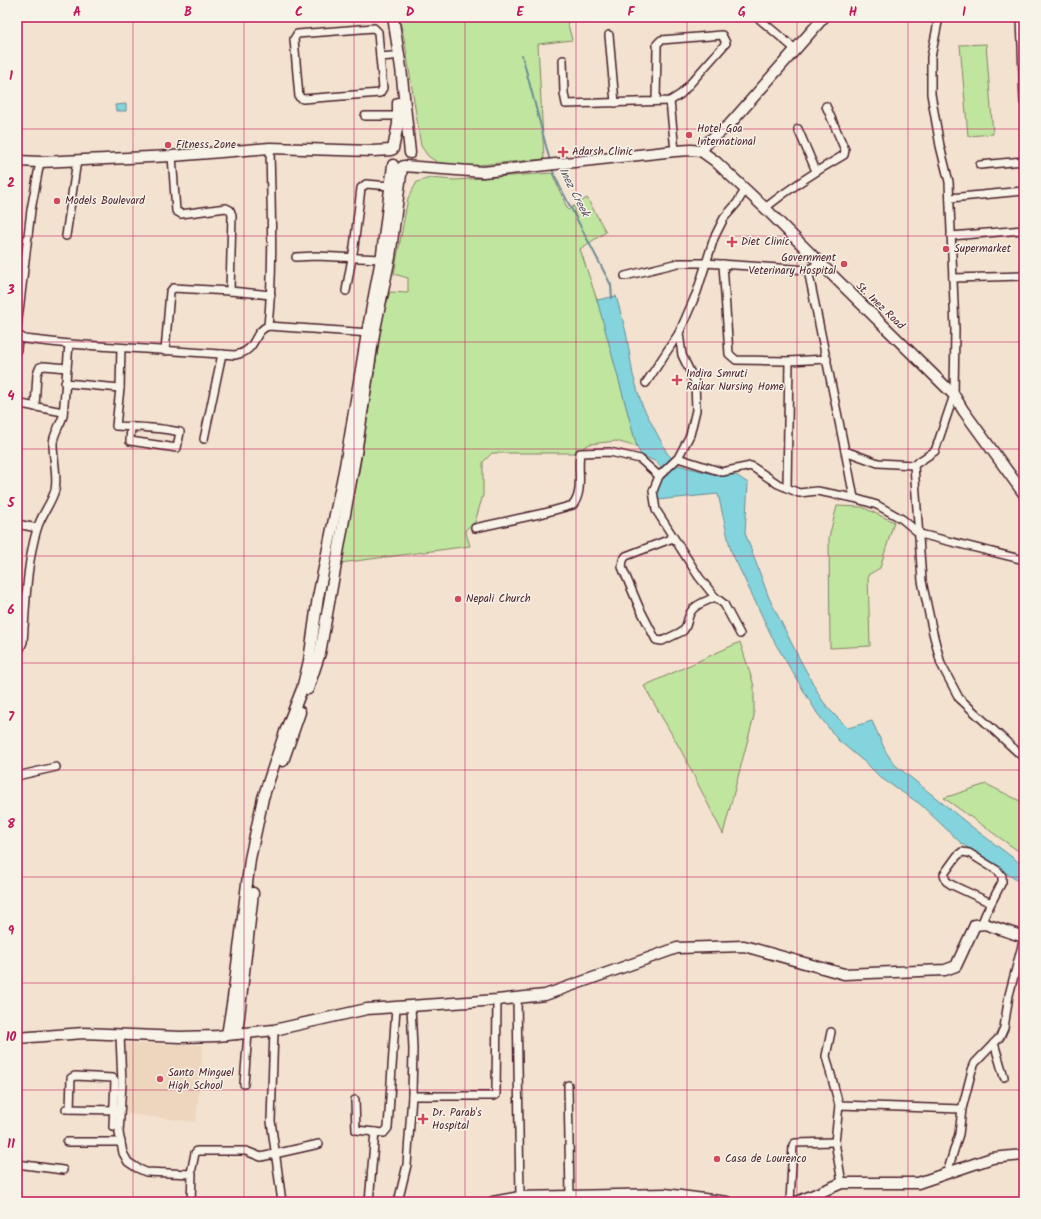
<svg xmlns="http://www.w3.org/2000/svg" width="1041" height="1219" viewBox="0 0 1041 1219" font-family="Kalam,sans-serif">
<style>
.built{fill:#eed6be}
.green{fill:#bfe59f;stroke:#848265}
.water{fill:#83d4dd;stroke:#6c8c96}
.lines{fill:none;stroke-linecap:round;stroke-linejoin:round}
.stream{stroke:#6c8c96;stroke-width:2}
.street-casing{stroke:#4a1f2b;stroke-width:10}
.secondary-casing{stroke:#4a1f2b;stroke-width:13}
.street{stroke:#f7f3e8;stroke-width:7}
.secondary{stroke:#f7f3e8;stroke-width:10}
.grid{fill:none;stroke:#c2185b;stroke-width:1;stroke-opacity:0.55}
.poi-dot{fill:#d1495b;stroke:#f7f3e8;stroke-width:1.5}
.labels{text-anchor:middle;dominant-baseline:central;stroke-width:3;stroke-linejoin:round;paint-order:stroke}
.poi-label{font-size:11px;fill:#4a1f2b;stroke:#f7f3e8;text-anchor:start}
.street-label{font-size:11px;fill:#4a1f2b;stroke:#f7f3e8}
.water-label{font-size:12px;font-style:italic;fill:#5b5560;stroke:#f7f3e8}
.neatline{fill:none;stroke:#c2185b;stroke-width:1.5}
.grid-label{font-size:13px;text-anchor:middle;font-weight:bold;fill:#c2185b}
</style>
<rect width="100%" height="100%" fill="#f2e2cf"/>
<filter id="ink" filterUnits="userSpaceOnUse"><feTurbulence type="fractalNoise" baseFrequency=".025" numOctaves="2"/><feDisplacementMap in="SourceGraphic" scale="8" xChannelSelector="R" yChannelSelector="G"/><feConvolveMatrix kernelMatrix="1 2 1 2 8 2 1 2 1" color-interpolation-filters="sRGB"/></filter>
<g filter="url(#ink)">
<path class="built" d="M123,1043L203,1045L196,1122L119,1113Z"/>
<g class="green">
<path d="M399,17H587L567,21L572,40L538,44L544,159L467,166L440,164L428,156L421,146L405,43Z"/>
<path d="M986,44L993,134L968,136L960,45Z"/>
<path d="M552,173L568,210L587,198L606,232L580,249L600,309L637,447L616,441L590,444L574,453H492L483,462V495L475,522L465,530L470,546L340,563L360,467L383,315L390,292L408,293V278L394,274L408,198L417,182L430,178L455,180Z"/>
<path d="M837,506L862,507L894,522L880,568L868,575L870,646L830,648L829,537Z"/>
<path d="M740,642L754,686V716L723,834L682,752L644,686Z"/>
<path d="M986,784L1024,803V855L944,798Z"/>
</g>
<g class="water">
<path d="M126,104V111H116L115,105Z"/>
<path d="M616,296L626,332L633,375L642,405L667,453L678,465L720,476L736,475L748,483L745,533L769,598L798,656L822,700L829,709L848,728L872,721L886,752L894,764L972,827L1024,866V885L962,844L920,804L881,778L868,765L838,740L817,713L775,643L731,551L718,494L657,500L658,484L666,476L657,462L641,455L637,447L597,300Z"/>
</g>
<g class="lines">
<g class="stream">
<path d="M522,55L550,161"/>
<path d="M551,167L559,185L611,285L612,298"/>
</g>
<g class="street-casing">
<g id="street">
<path d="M757,17L795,49"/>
<path d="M1021,17L1024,102"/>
<path d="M374,28L378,32L380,57L383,88L380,93L303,99L299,97L294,39L297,34Z"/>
<path d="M609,35L615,103"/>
<path d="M380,57L392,56"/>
<path d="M563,60L564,93L566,104L670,101L681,94L726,43L722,35L661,40L657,44V49L656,101"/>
<path d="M670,101L675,151"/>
<path d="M365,116H399"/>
<path d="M798,129L816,171"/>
<path d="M172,156L176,211L181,214L226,208L230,210L232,215L230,291"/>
<path d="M980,165L1024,161"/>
<path d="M950,198L1024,191"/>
<path d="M765,208C790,188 816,171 844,155L845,150L826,106"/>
<path d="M66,236L77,160"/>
<path d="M951,236L1024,230"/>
<path d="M296,257L316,256L381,259"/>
<path d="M723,264L729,354L736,360L789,361L827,359"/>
<path d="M808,270L845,451L854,498"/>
<path d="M625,276L678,263H705L808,270L820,263"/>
<path d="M953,278L1024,276"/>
<path d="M346,291L354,247L361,188L366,184L390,186"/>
<path d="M268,326C274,266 271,207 270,148"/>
<path d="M17,328L31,210L40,162"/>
<path d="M17,330L18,335L24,339L69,344L63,416C60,426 53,434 53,444C53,459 58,476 55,490C51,504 41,515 37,529C26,566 26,604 23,642L20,649L17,652"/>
<path d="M17,336L18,335L17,350"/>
<path d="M69,344L235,355C258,351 252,332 268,326L370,333"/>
<path d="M121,348L120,388L116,426C138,427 159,427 180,432L177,448L130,441L131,426"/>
<path d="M165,351L170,292L173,288L230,291L271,295"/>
<path d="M65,383L120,388"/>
<path d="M646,383L679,333"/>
<path d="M17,401L21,404L63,412"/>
<path d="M35,407L37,374L40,367L44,366L67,368"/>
<path d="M204,439L222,354"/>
<path d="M845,451L878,463L914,465L935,451L954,395L955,329L949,182L940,146L931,94V57L939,17"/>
<path d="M678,458L722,472L751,466L778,484L799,493L817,491L854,498L877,505L902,519L920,534L1024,560"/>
<path d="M914,465L922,581L933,633L941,664L959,698L1024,758"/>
<path d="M787,488L789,361"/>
<path d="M17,524L37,528"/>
<path d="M475,528L544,513L573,505C584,491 577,470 580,453L610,452L640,459L659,476"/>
<path d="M673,538L626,556L623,560L622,567L639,607L656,640L662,641L683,631C687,627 687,621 689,616C692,605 705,602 715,597"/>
<path d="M740,634L724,604L715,597L699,577L656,510L653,491L659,476L678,458L690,435L696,410L695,382L682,355L679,333L697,292L714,238L724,218L737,203L745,190"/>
<path d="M17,776L56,767"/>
<path d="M981,925L986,913L1002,882V876L998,871L969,853L962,852L957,856L944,874L946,881L952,885L991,903"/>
<path d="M517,998L520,1197"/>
<path d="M274,1030L271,1121L282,1202"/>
<path d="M831,1032L826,1056L839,1105"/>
<path d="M120,1035L122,1083L119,1133L123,1153L128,1162L137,1168L146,1172L192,1174L191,1202"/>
<path d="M994,1043L1004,1077"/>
<path d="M244,1084L248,1033"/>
<path d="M568,1085L570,1196"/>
<path d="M412,1096H493L496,1095L497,1000"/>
<path d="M355,1100L356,1130L384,1133L388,1128L396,1007"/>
<path d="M66,1109L118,1110"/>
<path d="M70,1109L71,1078L75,1076L113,1078L115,1081L113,1127"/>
<path d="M67,1142H121"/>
<path d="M17,1164L63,1170"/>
<path d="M191,1173L195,1153L197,1151H246L261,1157L319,1144"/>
<path d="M947,1173L959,1134L962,1109L972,1070L975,1063L1000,1037L1004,1028L1009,995L1024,938"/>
<path d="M842,1183L835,1142L839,1105L962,1109"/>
<path d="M369,1202L375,1132"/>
<path d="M398,1202L407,1165L412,1096L413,1049L411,1006"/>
<path d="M790,1202L793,1145L795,1143L835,1142"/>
</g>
</g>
<g class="secondary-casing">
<g id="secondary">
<path d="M393,17L401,68L410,153"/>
<path d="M393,149L398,124V103"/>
<path d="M701,151L715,161L765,208L820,263L954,395L963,410L1024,494"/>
<path d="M17,161L40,162L172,156L270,148L373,151L391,150"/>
<path d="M404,166L483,172L675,151L691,150L701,151L709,141L729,125L824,17"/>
<path d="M308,689L320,653L356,453L374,334L390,257L402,167"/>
<path d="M283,761L300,712"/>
<path d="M237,1034L253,893"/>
<path d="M227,1035L233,998L250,859L263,798L285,732L302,689L309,661L318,597L345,466L367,333L382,254L393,165"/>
<path d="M17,1038L84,1033L180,1037L217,1036L274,1030L367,1009L497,1000L545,995L677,948L744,946L844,974L945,970L956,966L975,925L985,924L1024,937"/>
<path d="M493,1202L520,1197L665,1194L727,1202"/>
<path d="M797,1202L842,1183H918L992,1158L1024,1155"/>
</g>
</g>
<use href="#street" class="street"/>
<use href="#secondary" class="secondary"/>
</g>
</g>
<path class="grid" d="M133,17V1202M244,17V1202M354,17V1202M465,17V1202M576,17V1202M687,17V1202M797,17V1202M908,17V1202M17,129H1024M17,236H1024M17,342H1024M17,449H1024M17,556H1024M17,663H1024M17,770H1024M17,877H1024M17,983H1024M17,1090H1024"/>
<g class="poi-dot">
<circle cx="689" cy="135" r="4"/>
<circle cx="168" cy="145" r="4"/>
<path d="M561 146h4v4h4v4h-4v4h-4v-4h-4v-4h4z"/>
<circle cx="57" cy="201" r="4"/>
<path d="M730 236h4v4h4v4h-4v4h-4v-4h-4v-4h4z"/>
<circle cx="946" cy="249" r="4"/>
<circle cx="844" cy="264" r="4"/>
<path d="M675 374h4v4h4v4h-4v4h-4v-4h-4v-4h4z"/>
<circle cx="458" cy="599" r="4"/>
<circle cx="160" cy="1079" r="4"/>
<path d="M421 1113h4v4h4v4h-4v4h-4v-4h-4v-4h4z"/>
<circle cx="717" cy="1159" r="4"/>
</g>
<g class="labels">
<g class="poi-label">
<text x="697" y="129">Hotel Goa<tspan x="697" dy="13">International</tspan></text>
<text x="176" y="145">Fitness Zone</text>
<text x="572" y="152">Adarsh Clinic</text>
<text x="65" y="201">Models Boulevard</text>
<text x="741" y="242">Diet Clinic</text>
<text x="954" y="249">Supermarket</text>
<text x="836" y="258" text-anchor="end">Government<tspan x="836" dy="13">Veterinary Hospital</tspan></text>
<text x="686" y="374">Indira Smruti<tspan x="686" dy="13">Raikar Nursing Home</tspan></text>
<text x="466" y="599">Nepali Church</text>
<text x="168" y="1073">Santo Minguel<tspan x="168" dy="13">High School</tspan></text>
<text x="432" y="1113">Dr. Parab's<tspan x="432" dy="13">Hospital</tspan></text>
<text x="725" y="1159">Casa de Lourenco</text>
</g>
<g class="street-label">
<text transform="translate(880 306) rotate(44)">St. Inez Road</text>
</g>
<g class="water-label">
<text transform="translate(574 192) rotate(63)">Inez Creek</text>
</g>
</g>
<rect width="1041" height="1219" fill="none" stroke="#f7f3e8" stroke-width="44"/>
<rect x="22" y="22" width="997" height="1175" class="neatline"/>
<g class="grid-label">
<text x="77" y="16">A</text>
<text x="188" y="16">B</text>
<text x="299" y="16">C</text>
<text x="410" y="16">D</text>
<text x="520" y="16">E</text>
<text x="631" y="16">F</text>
<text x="742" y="16">G</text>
<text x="853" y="16">H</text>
<text x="964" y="16">I</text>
<text x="11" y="80">1</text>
<text x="11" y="187">2</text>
<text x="11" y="294">3</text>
<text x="11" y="400">4</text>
<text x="11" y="507">5</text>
<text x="11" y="614">6</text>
<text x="11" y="721">7</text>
<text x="11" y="828">8</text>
<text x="11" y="935">9</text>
<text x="11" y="1041">10</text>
<text x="11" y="1148">11</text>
</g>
</svg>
